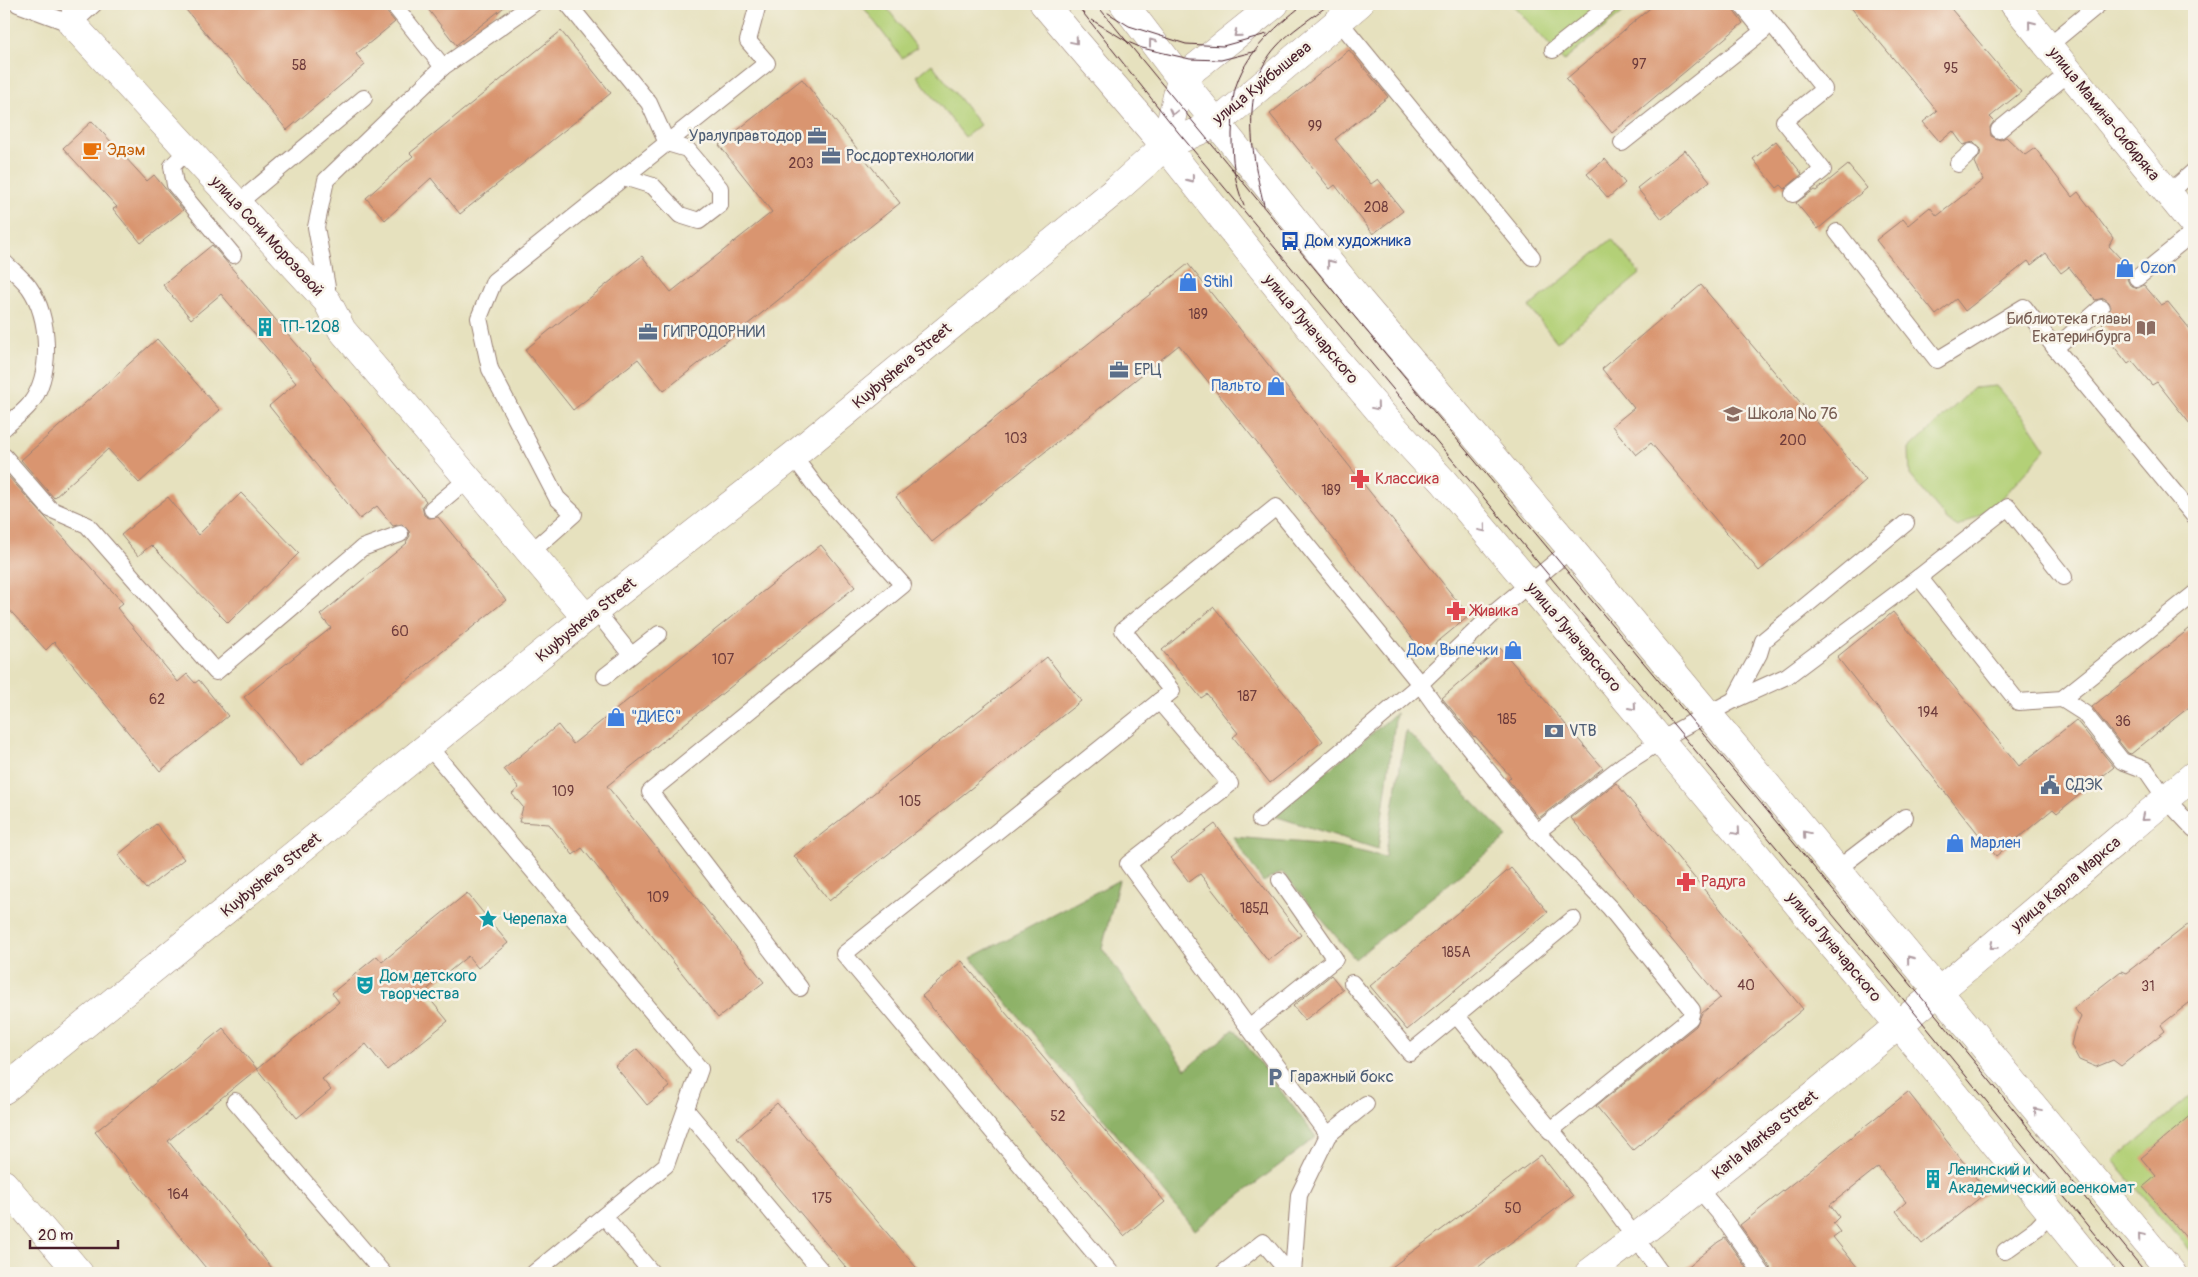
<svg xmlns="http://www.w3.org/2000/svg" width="2198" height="1277" viewBox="0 0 2198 1277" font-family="Pangolin,sans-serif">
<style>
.green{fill:#b3d077;stroke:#7e7851}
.forest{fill:#8eb268;stroke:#6c684a}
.building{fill:#d9956f}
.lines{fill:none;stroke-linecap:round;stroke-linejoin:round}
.service-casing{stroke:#988074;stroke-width:18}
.minor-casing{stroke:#988074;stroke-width:29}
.secondary-casing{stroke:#988074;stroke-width:29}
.service{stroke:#fff;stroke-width:16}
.minor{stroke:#fff;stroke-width:28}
.secondary{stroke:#fff;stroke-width:28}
.tram{stroke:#4a1f2b;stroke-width:1}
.oneway{stroke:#ae9aa0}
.labels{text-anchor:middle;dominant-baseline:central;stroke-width:5;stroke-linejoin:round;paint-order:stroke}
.number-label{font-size:14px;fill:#6e3c3c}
.street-label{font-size:16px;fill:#4a1f2b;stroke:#f7f3e8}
.service-label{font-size:16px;fill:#4e5e75;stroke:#f7f3e8;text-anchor:start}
.food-label{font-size:16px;fill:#c56008;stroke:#f7f3e8;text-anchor:start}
.transit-label{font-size:16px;fill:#164399;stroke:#f7f3e8;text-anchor:start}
.shop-label{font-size:16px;fill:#366cbe;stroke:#f7f3e8;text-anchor:start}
.education-label{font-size:16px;fill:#785e54;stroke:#f7f3e8;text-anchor:end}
.culture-label{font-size:16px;fill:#0d838f;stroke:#f7f3e8;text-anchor:start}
.health-label{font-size:16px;fill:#be3a42;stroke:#f7f3e8;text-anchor:start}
</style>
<rect width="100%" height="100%" fill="#f7f3e8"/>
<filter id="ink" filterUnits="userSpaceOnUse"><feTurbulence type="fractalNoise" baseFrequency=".02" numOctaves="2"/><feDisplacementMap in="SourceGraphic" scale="10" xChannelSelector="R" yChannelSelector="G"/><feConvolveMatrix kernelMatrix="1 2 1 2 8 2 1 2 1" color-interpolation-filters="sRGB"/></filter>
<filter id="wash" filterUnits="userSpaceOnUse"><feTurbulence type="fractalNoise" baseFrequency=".0096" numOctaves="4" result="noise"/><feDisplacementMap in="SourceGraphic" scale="20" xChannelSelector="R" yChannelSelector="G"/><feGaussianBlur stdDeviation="1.12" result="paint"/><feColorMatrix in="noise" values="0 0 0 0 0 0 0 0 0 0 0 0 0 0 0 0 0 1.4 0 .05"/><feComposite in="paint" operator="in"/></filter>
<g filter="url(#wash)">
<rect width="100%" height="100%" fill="#e6e1be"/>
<g class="green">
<path d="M861,4H884L917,48L902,58Z"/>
<path d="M1512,4H1633L1564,61Z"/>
<path d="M932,64L980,125L965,137L917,76Z"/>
<path d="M1612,239L1640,274L1557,342L1529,307Z"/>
<path d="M1996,386L2030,425L2046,449L1997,504L1958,527L1947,520L1910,475L1909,449L1974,388Z"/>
<path d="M2194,1093V1256L2113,1161Z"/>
</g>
<g class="forest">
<path d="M1396,713L1378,849L1274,816Z"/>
<path d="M1406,730L1507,837L1355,959L1282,872L1263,882L1233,837L1332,845L1385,857Z"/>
<path d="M1119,880L1102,948L1186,1069L1234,1029L1316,1137L1195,1230L971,958Z"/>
</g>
<g id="blocks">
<g class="building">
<path d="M181,4H383L385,10L395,22L356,54L365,65L287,130Z"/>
<path d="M424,4H508L456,45Z"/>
<path d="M1655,4H1731L1733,10L1743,23L1612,133L1566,79Z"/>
<path d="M1848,4H1947L2021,92L1990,117L1994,121L1990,127L1991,136L2000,140L2006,137L2025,155L2035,148L2072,197L2078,192L2113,238L2109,246L2131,270L2127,279L2130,285L2138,288L2144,285L2161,305L2168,302L2194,334V429L2157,382L2152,385L2132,361L2128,364L2112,344L2116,341L2102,323L2109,318L2107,316L2111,307L2109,302L2104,298L2095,300L2069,267L2061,273L2046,253L2031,265L2028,261L1965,311L1956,299L1936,315L1876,240L1903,219L1908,225L1930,207L1937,216L1983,180L1975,162L1980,155L1981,149L1973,142L1963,145L1953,131L1940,142L1923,122L1937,111Z"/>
<path d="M561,31L611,93L460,214L431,178L385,220L366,198L413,156L410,153Z"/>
<path d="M1349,50L1388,97L1335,139L1371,184L1378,179L1403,211L1373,234L1335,185L1330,189L1270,114Z"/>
<path d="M802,79L900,203L664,391L638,359L573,410L525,350L642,256L671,292L772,212L719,145Z"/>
<path d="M92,121L147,181L154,175L183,210L141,243L113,209L117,207L63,148Z"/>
<path d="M1776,141L1802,174L1785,189L1781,185L1777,188L1753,159Z"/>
<path d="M1685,150L1710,181L1662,219L1637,188Z"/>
<path d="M1605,159L1625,183L1608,198L1587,174Z"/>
<path d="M1848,165L1867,188L1818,229L1796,203L1814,190L1816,191Z"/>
<path d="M212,245L316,367L426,501L422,506L424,515L429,518L438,517L506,600L301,766L244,697L331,628L320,615L407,543L406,542L410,536L409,531L402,524L393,526L377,506L360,519L269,406L296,383L221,294L191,319L163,285Z"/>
<path d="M1188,264L1469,616L1424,653L1179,345L932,542L896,497Z"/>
<path d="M1701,285L1866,480L1759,571L1651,443L1636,455L1612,426L1634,408L1602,369Z"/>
<path d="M157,339L220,410L139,483L108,449L54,498L21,460Z"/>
<path d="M7,475L123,603L117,608L178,682L187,674L195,683L199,680L228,716L160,771L54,642L46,650L4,604V478Z"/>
<path d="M241,493L299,553L228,623L151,545L138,556L121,535L168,497L198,535Z"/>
<path d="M821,545L855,587L607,786L764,982L718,1018L582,848L573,855L549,824L519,822L523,807L512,794L519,788L504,769L558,725L573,744Z"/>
<path d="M1214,607L1323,741L1270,783L1233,737L1238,733L1207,694L1201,698L1162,650Z"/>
<path d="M1893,612L2019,766L2076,720L2114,767L2057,813L2053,809L1996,856L1837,657Z"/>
<path d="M2194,625V703L2131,754L2128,753L2092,707Z"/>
<path d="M1500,648L1603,768L1539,818L1508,780L1511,777L1475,736L1474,737L1442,698Z"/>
<path d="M1047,657L1081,701L829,901L794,856Z"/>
<path d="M1616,783L1803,1009L1633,1150L1596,1106L1696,1026L1702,1013L1720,998L1571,818Z"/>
<path d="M156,824L184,859L146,889L118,855Z"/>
<path d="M1215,824L1301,935L1268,961L1200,874L1189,882L1171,858Z"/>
<path d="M1511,868L1548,912L1407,1030L1370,986Z"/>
<path d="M467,893L508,943L478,968L468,956L424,992L448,1021L387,1070L366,1044L322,1079L331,1090L297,1118L257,1069L339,1002L332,993L377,956L382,962Z"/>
<path d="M2194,920V999L2161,1025L2165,1031L2121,1066L2113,1060L2096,1067L2079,1060L2071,1045L2074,1032L2081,1017L2074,1008L2121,971L2126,973Z"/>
<path d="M962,961L1165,1202L1124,1236L922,996Z"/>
<path d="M1331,975L1343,990L1305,1020L1293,1006Z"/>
<path d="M223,1028L257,1069L168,1141L276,1273H210L95,1132Z"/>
<path d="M637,1049L670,1087L647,1105L615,1066Z"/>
<path d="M1908,1092L1987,1192L1922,1244L1896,1211L1906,1202L1878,1167L1830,1205L1839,1217L1833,1223L1840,1232L1833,1237L1862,1273H1772L1770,1267L1740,1225Z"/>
<path d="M777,1103L921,1273H851L737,1138Z"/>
<path d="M2194,1113V1247L2143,1187L2156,1176L2141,1158Z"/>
<path d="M1541,1155L1573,1196L1477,1268L1471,1273H1384Z"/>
<path d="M1725,1238L1750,1273H1680L1718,1242Z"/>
</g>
</g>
</g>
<g filter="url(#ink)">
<use href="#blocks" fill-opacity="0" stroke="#988074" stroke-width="1"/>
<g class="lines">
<g class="service-casing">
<g id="service">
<path d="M18,4L72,24"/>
<path d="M69,4L72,24"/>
<path d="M393,4L443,67"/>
<path d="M568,4L649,103L667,143L687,149L720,188V205L699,221L680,215L653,186L624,177"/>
<path d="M1756,4L1824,89L1784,121L1823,170L1793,194"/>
<path d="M1339,21L1532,257"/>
<path d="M72,24L94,4"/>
<path d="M2048,46L2099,4"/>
<path d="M1553,50L1611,4"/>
<path d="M1999,130L2070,72"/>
<path d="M1622,143L1763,31L1741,4"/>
<path d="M188,150L172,166L175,185L233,255"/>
<path d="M1958,164L1971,152"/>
<path d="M2169,193L2194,171"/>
<path d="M237,204L364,98"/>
<path d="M1837,232L1937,360L2024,307L2055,348L2194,516"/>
<path d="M4,262C12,270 22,278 29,287C50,317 53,374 30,404C23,413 12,420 4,428"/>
<path d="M2137,278L2194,232"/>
<path d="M327,301V287L316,227L326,180L443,67L533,4"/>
<path d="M2055,348L2101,308"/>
<path d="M4,456L50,509L87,525L216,672L362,548L400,534"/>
<path d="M793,456L820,492L903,585L650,792L800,988"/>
<path d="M432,509L469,478"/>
<path d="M531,552L574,514L557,498L490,369L479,318L494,281L767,63L748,41L758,4"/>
<path d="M1919,577L2008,507L2064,577"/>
<path d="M596,611L631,655"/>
<path d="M605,676L659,634"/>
<path d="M2062,699L2084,713L2122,761L2146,770L2166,799L2194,829"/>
<path d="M1734,700L1787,676L1919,577L2018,702L2062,699L2194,594"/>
<path d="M1159,701L1230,784L1128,864L1249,1028"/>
<path d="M429,747L700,1069L666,1165L534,1273"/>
<path d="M1260,820L1420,684L1493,614L1571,549"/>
<path d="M1537,832L1623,765L1678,730L1734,700L1759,654L1763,641L1906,523"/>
<path d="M1836,870L1905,817"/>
<path d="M1280,880L1335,959L1249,1028L1328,1135L1299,1195L1293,1273"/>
<path d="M1352,983L1410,1053L1573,919"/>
<path d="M1456,1015L1600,1189L1661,1273"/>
<path d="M235,1101L383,1273"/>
<path d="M687,1111L823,1273"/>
<path d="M1328,1135L1366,1104"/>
<path d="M1699,1189L1720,1214L1762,1273"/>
<path d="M604,1216L652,1273"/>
<path d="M2005,1251L2037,1228L2051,1213"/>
<path d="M1111,1273L844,954L1172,691L1123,630L1276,507L1420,684L1435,705L1537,832L1610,908L1692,1010L1690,1018L1550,1131"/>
<path d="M1223,1273L1263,1242L1289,1273"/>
</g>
</g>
<g class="minor-casing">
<g id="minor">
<path d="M2014,4L2194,225"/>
<path d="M72,24L327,301L342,330L586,618"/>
<path d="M4,1184L79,1273"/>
<path d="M1589,1273C1797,1115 1995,944 2194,775"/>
</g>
</g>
<g class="secondary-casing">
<g id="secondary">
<path d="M1044,4L1165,146L1322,343L1387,420L1444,482L1899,1025L2100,1273"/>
<path d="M1124,4L1181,79L1360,301L1571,549L2172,1273"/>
<path d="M1165,146L1181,79L1275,4"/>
<path d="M4,1090L586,618L793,456L1117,189L1165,146L1217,123L1359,4"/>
</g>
</g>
<use href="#service" class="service"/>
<use href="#minor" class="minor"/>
<use href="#secondary" class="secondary"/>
<g class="tram">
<path d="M1076,4L1178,132L1914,1012L2126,1273"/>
<path d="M1096,4C1444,429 1802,845 2146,1273"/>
<path d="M1108,13L1129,26L1186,44L1223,46L1267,34"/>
<path d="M1092,20L1128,42L1142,48L1190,59L1221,60L1257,51"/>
<path d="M1244,205C1234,182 1232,159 1232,134C1233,123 1232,111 1233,100C1238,59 1274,28 1304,4"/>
<path d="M1264,205C1252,158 1239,88 1276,47C1288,33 1314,16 1330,4"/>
</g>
</g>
<defs><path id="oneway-chevron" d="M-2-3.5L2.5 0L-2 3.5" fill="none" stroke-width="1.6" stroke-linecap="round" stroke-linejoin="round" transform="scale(1.25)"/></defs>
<g class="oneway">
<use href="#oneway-chevron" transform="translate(2031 24) rotate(-129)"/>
<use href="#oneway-chevron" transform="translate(1237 34) rotate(141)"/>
<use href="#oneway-chevron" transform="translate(1075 41) rotate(50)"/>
<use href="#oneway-chevron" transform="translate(1152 42) rotate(-127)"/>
<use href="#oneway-chevron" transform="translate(1173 112) rotate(104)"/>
<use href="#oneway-chevron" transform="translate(1191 179) rotate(52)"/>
<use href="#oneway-chevron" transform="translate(1330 263) rotate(-129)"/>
<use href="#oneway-chevron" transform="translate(1376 407) rotate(50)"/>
<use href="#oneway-chevron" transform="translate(1483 529) rotate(50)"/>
<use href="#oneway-chevron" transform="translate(1633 707) rotate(50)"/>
<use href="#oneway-chevron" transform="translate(2144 818) rotate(140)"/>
<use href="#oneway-chevron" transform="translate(1737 832) rotate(50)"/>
<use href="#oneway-chevron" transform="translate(1806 834) rotate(-130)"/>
<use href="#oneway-chevron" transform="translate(1993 946) rotate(140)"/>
<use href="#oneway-chevron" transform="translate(1910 959) rotate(-129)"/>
<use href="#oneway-chevron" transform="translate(2037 1111) rotate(-130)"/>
<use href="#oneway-chevron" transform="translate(2141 1236) rotate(-130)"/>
</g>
</g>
<defs>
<g id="office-bare" transform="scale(1.5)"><path d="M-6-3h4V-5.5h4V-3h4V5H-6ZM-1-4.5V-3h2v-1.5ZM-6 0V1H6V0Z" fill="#5c6f8a" stroke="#f7f3e8" stroke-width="2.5" paint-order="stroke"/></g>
<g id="cafe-bare" transform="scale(1.5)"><path d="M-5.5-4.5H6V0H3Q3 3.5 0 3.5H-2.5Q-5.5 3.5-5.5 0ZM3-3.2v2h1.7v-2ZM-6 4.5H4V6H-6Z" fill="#e8710a" stroke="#f7f3e8" stroke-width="2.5" paint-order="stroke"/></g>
<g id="bus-bare" transform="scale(1.5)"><path d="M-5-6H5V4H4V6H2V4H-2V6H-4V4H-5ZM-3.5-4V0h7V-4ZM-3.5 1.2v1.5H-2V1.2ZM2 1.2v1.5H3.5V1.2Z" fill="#1a4fb4" stroke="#f7f3e8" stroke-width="2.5" paint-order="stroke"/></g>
<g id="shop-bare" transform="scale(1.5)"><path d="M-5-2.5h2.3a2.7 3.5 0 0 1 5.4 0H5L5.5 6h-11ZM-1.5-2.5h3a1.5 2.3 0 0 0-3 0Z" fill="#3f7fe0" stroke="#f7f3e8" stroke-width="2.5" paint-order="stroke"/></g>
<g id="building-bare" transform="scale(1.5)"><path d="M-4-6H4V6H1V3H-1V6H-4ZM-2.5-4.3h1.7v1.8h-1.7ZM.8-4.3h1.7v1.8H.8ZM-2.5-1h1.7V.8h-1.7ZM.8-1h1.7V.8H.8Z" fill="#0f9aa8" stroke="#f7f3e8" stroke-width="2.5" paint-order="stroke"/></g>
<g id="library-bare" transform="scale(1.5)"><path d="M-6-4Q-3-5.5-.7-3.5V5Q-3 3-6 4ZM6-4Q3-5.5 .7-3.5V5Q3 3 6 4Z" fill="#8d6e63" stroke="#f7f3e8" stroke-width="2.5" paint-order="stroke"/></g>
<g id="school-bare" transform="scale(1.5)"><path d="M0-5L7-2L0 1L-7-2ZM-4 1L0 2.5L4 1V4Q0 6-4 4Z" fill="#8d6e63" stroke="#f7f3e8" stroke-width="2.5" paint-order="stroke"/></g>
<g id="pharmacy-bare" transform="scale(1.5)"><path d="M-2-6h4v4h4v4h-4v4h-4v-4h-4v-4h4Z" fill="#e0444e" stroke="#f7f3e8" stroke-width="2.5" paint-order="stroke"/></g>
<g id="bank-bare" transform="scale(1.5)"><path d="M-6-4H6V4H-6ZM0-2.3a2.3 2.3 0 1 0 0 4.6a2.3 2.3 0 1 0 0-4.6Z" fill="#5c6f8a" stroke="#f7f3e8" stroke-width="2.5" paint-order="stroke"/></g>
<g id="civic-bare" transform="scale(1.5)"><path d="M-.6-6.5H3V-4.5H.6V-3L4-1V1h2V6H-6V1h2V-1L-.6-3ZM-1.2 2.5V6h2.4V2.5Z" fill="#5c6f8a" stroke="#f7f3e8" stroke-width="2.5" paint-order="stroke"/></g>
<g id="sight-bare" transform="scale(1.5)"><path d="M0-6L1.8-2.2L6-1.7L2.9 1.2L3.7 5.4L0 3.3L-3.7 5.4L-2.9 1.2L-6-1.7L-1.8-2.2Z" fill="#0f9aa8" stroke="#f7f3e8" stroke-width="2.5" paint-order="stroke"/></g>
<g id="theatre-bare" transform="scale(1.5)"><path d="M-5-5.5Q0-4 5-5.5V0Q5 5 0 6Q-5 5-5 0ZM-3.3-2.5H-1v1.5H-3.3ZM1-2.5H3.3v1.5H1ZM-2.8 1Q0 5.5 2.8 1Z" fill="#0f9aa8" stroke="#f7f3e8" stroke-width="2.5" paint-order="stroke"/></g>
<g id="parking-bare" transform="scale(1.5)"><path d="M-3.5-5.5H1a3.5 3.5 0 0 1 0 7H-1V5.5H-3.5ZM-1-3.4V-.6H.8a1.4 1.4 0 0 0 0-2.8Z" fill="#5c6f8a" stroke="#f7f3e8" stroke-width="2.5" paint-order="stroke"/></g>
</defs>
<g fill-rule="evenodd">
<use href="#office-bare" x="817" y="136"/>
<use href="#cafe-bare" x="92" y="150"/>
<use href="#office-bare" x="831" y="156"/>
<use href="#bus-bare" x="1290" y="241"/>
<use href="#shop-bare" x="2125" y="268"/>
<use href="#shop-bare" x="1188" y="282"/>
<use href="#building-bare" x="265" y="327"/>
<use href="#library-bare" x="2146" y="328"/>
<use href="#office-bare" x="648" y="332"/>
<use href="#office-bare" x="1119" y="370"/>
<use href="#shop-bare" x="1276" y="386"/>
<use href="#school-bare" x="1733" y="414"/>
<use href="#pharmacy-bare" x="1360" y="479"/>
<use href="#pharmacy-bare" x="1456" y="611"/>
<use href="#shop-bare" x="1513" y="650"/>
<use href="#shop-bare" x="616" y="717"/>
<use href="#bank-bare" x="1554" y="731"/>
<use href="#civic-bare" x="2050" y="785"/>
<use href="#shop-bare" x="1955" y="843"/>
<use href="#pharmacy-bare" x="1686" y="882"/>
<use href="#sight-bare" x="488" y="919"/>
<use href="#theatre-bare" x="365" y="985"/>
<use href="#parking-bare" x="1275" y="1077"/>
<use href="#building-bare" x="1933" y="1179"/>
</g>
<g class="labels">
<g class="number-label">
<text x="1639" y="64">97</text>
<text x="299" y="65">58</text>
<text x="1951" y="68">95</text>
<text x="1315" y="126">99</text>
<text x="801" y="163">203</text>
<text x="1376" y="207">208</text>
<text x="1198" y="314">189</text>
<text x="1016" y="438">103</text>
<text x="1793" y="440">200</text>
<text x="1331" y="490">189</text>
<text x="400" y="631">60</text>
<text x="723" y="659">107</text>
<text x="1247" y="696">187</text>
<text x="157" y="699">62</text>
<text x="1928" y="712">194</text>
<text x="1507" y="719">185</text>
<text x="2123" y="721">36</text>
<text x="563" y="791">109</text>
<text x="910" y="801">105</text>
<text x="658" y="897">109</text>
<text x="1254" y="908">185Д</text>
<text x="1456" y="952">185А</text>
<text x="1746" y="985">40</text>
<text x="2148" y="986">31</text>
<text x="1058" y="1116">52</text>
<text x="178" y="1194">164</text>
<text x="822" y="1198">175</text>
<text x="1513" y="1208">50</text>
</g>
<g class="street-label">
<text transform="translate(1262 83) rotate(-39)">улица Куйбышева</text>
<text transform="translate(2104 114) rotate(51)">улица Мамина-Сибиряка</text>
<text transform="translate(267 236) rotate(47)">улица Сони Морозовой</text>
<text transform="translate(1311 329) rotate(50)">улица Луначарского</text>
<text transform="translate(902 366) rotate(-40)">Kuybysheva Street</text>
<text transform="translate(586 620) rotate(-39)">Kuybysheva Street</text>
<text transform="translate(1574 637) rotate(50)">улица Луначарского</text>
<text transform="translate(271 875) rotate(-39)">Kuybysheva Street</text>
<text transform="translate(2066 884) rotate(-40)">улица Карла Маркса</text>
<text transform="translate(1834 947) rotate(50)">улица Луначарского</text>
<text transform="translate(1765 1135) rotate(-39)">Karla Marksa Street</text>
</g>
<g class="service-label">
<text x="802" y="136" text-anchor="end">Уралуправтодор</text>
<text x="846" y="156">Росдортехнологии</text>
<text x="663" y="332">ГИПРОДОРНИИ</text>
<text x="1134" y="370">ЕРЦ</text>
<text x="1569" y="731">VTB</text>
<text x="2065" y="785">СДЭК</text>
<text x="1290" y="1077">Гаражный бокс</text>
</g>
<g class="food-label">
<text x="107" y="150">Эдэм</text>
</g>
<g class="transit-label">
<text x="1305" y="241">Дом художника</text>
</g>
<g class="shop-label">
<text x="2140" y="268">Ozon</text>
<text x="1203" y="282">Stihl</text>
<text x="1261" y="386" text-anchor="end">Пальто</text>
<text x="1498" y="650" text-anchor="end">Дом Выпечки</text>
<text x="631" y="717">"ДИЕС"</text>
<text x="1970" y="843">Марлен</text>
</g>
<g class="education-label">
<text x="2131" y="319">Библиотека главы<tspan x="2131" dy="18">Екатеринбурга</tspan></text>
<text x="1748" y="414" text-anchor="start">Школа № 76</text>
</g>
<g class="culture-label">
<text x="280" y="327">ТП-1208</text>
<text x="503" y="919">Черепаха</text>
<text x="380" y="976">Дом детского<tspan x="380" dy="18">творчества</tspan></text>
<text x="1948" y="1170">Ленинский и<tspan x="1948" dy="18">Академический военкомат</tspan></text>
</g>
<g class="health-label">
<text x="1375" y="479">Классика</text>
<text x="1471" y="611">Живика</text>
<text x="1701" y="882">Радуга</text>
</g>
</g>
<rect width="2198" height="1277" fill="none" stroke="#f7f3e8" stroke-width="20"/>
<path d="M30 1240v8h88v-8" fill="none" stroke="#4a1f2b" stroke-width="2.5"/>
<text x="38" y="1240" font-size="15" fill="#4a1f2b" stroke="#f7f3e8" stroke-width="4" paint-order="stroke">20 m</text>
</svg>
